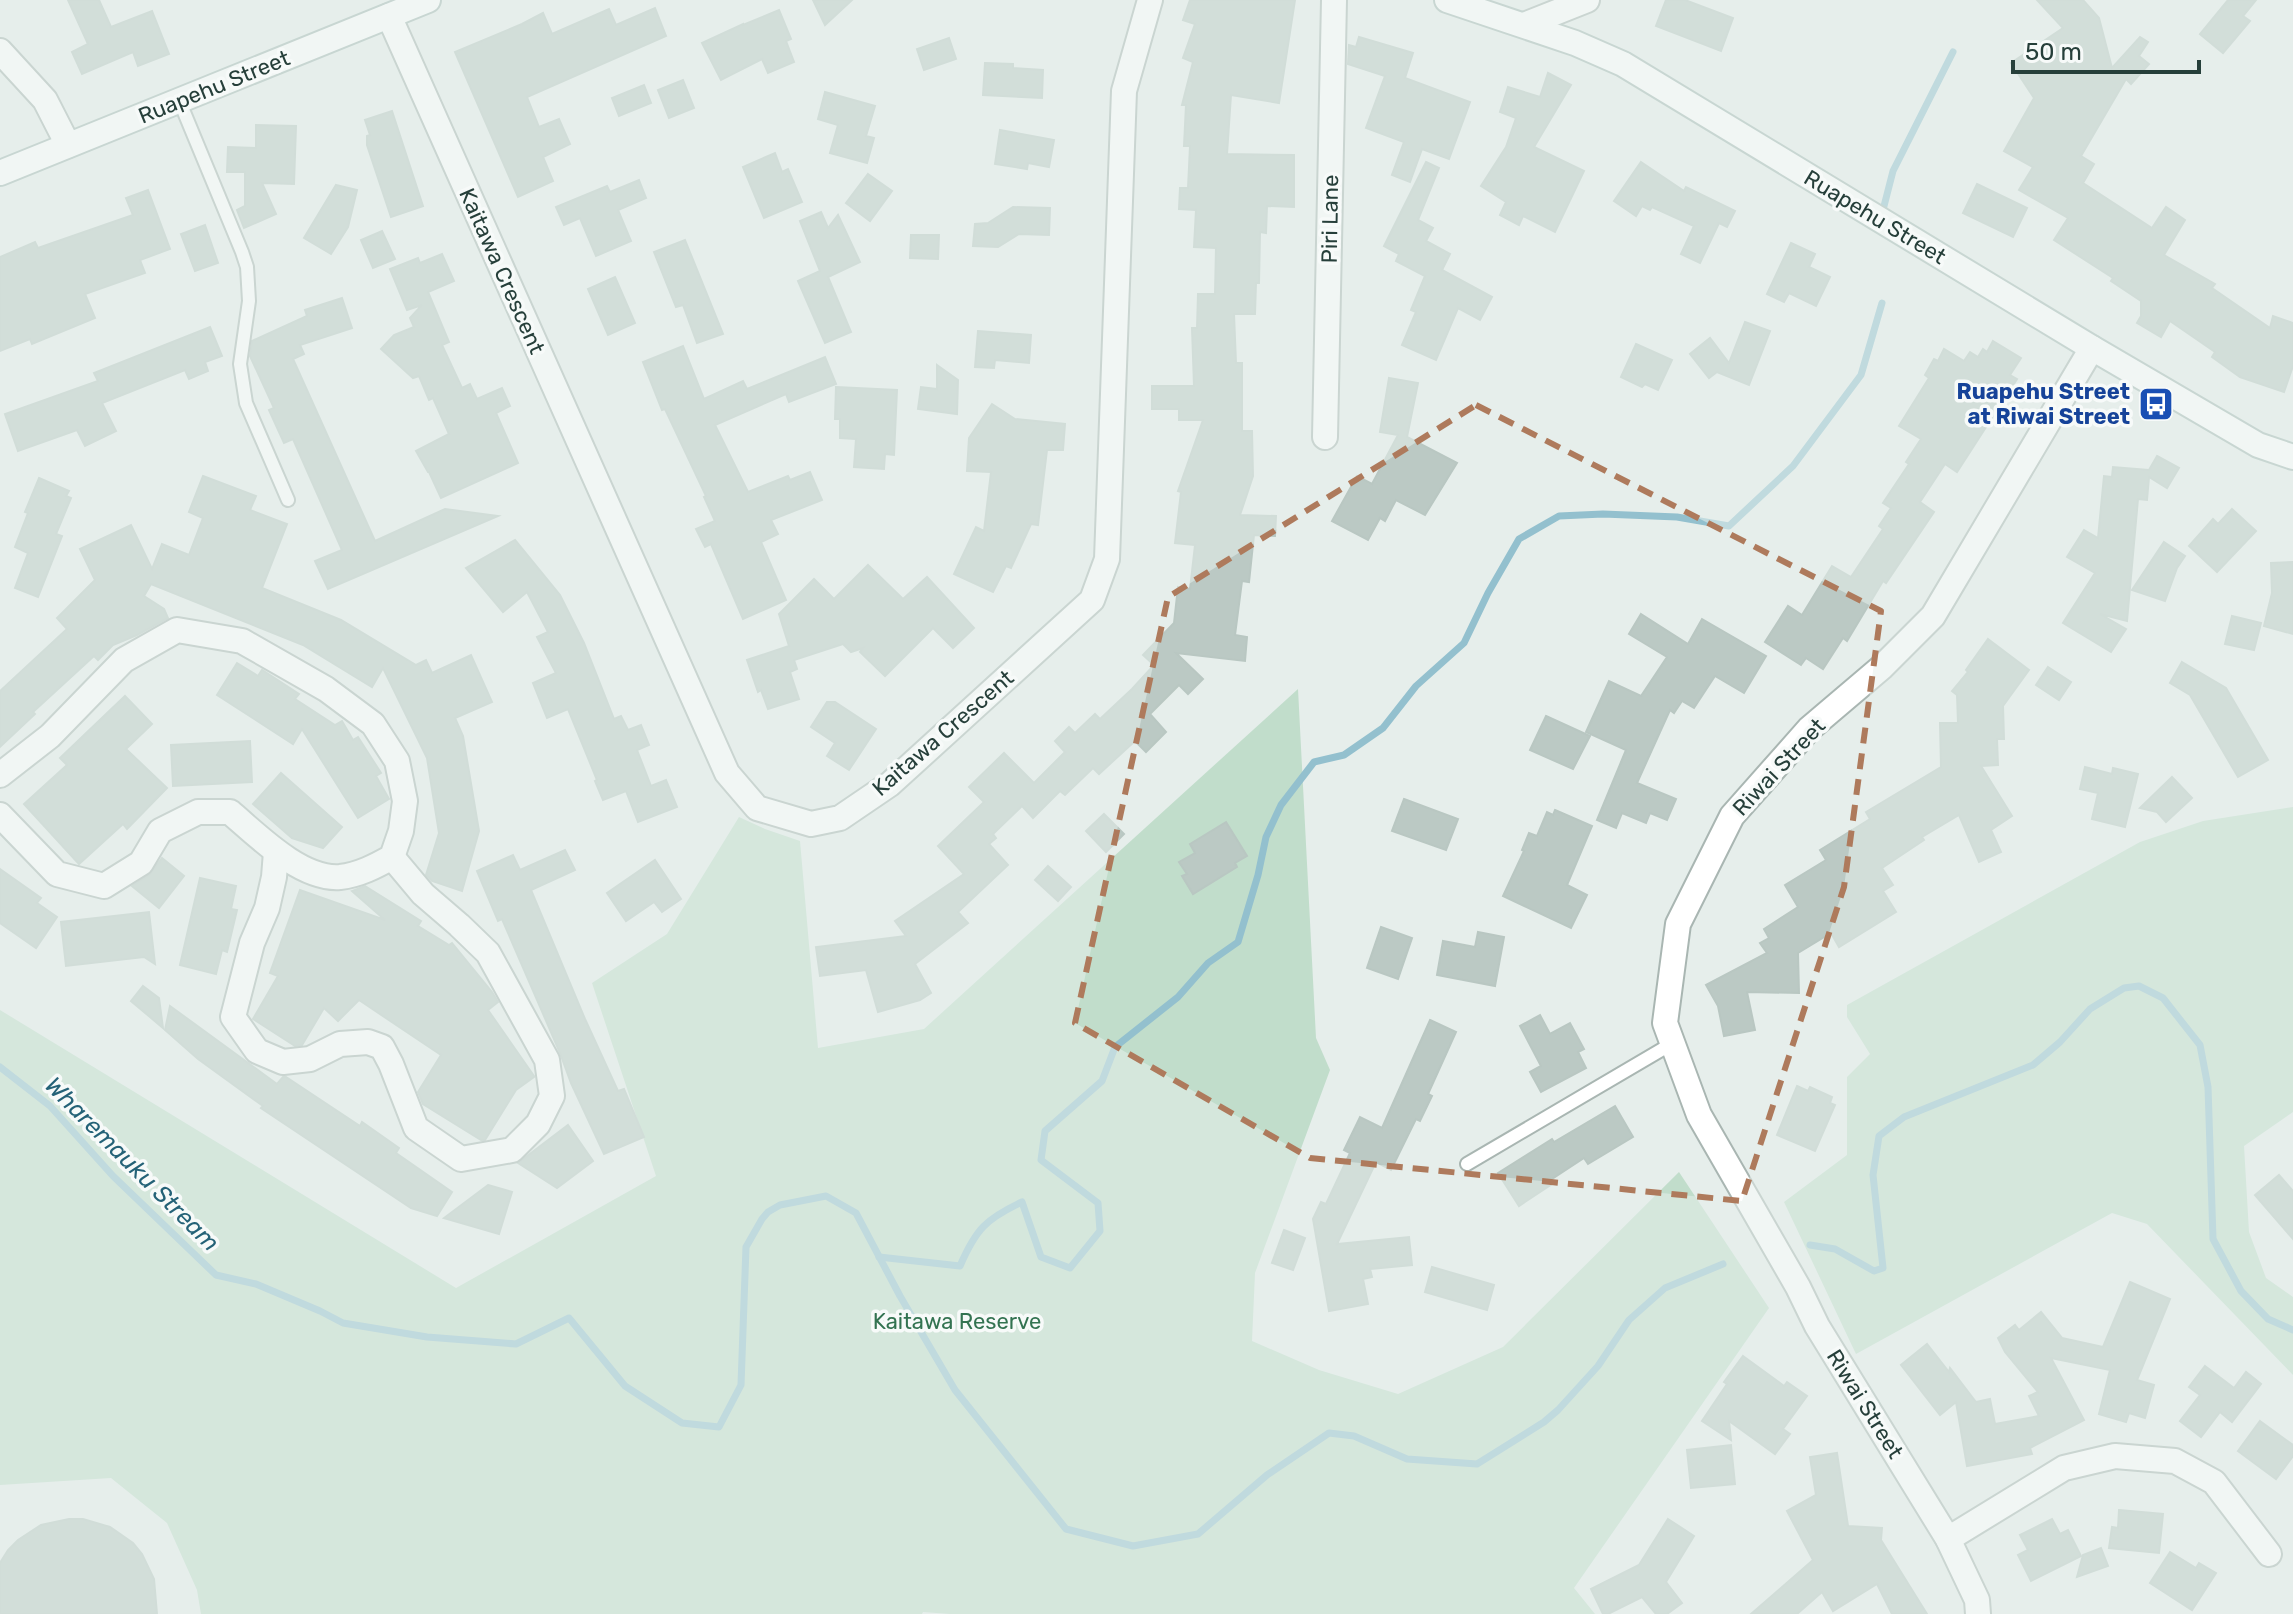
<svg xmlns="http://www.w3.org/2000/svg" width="2293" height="1614" viewBox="0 0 2293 1614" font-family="Rubik,sans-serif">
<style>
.green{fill:#c1ddcb}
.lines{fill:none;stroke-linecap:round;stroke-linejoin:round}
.stream{stroke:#93c0ce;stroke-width:7}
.building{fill:#bbc9c4;stroke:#b9c7c2;stroke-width:2}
.lane-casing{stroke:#a9b6b2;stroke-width:16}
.street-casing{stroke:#a9b6b2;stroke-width:28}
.secondary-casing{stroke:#a5b9b4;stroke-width:28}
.lane{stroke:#fff;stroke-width:12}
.street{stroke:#fff;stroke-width:24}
.secondary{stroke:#fff;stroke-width:24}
.marked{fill:none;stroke:#ae7a5c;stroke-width:6;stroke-dasharray:16 10;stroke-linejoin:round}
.labels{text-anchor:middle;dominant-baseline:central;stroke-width:7;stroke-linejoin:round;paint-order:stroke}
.street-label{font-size:22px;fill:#263f3a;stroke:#f7faf9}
.transit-label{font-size:22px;font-weight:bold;fill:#164399;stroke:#f7faf9;text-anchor:end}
.park-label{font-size:22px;fill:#337351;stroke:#f7faf9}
.water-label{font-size:24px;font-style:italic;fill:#246277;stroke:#f7faf9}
</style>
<rect width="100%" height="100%" fill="#e6eeeb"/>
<g class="green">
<path d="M1298,689L1316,1038L1330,1070L1255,1273L1252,1341L1319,1370L1398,1394L1503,1347L1679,1172L1769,1308L1574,1588L1595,1614H950L923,1612L922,1614H201L197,1590L167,1523L111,1478L0,1485V1010L456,1288L656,1176L592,983L667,934L739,817L765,829L800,841L818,1048L924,1029Z"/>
<path d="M2293,807V1112L2244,1146L2249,1232L2266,1278L2293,1297V1375L2147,1224L2112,1213L1856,1354L1784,1202L1847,1155V1077L1870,1054L1847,1017V1005L2140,842L2203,821Z"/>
</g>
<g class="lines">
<g class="stream">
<path d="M1883,210L1893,171L1953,52"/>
<path d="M0,1067L50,1106L113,1176L216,1275L256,1284L320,1311L343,1323L427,1337L516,1344L569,1318L625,1386L682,1423L719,1427L741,1385L746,1247L762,1219L768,1212L780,1205L826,1196L856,1213L900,1296L955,1390L1066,1529L1133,1546L1198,1534L1267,1475L1329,1433L1354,1436L1407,1459L1477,1464L1544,1422L1558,1410L1598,1366L1629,1320L1665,1288L1723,1264"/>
<path d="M1810,1245L1835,1249L1874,1271L1883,1268L1873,1175L1879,1136L1904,1117L2033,1065L2060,1042L2090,1009L2124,988L2139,986L2163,998L2200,1045L2208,1087L2213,1239L2241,1291L2268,1319L2293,1330"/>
<path d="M879,1257L960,1266C976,1229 986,1219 1022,1202L1041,1257L1070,1268L1100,1231L1098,1203L1041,1160L1045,1131L1102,1081L1115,1047L1178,997L1208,963L1238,942L1258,875L1266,837L1281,805L1314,762L1344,755L1383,728L1416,686L1464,643L1488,593L1519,539L1559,516L1603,514L1677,517L1729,526L1793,466L1861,375L1882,303"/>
</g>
</g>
<g class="building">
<path d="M68,0H99L111,27L152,11L169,54L138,66L133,52L82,74L72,52L88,44Z"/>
<path d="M813,0H852L825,25Z"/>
<path d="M1190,0H1295L1279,103L1231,95L1227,154L1294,155V207L1267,206L1266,233L1260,232L1259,283H1256L1255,314H1234L1236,363H1242V431H1252L1253,476L1240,515L1276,516L1275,536L1254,535L1249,582L1242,581L1235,635L1247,637L1245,661L1176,653L1203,679L1188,694L1179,685L1150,714L1166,732L1146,752L1135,741L1099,774L1093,768L1065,795L1060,791L1033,818L1022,806L993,834L996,838L989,844L1008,865L958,912L968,923L915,964L931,993L920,1000L878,1012L866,970L820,976L816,947L906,936L895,921L964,874L938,846L984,802L969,787L1004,753L1034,783L1065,752L1055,741L1069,727L1075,733L1095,714L1100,719L1132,689L1154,665L1143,655L1174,623L1178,587L1190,589L1195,545L1175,543L1181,492L1178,491L1203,420H1179V409H1152V386H1194L1192,328H1197L1198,294H1215L1216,248L1194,247L1196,210L1179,209L1180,188H1188L1190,146H1184L1186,105H1182L1193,62L1183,58L1195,24L1183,20Z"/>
<path d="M1666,0H1685L1733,18L1721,51L1656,26Z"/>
<path d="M2037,0H2083L2099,18L2112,68L2140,37L2148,42L2139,56L2149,64L2131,84L2126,79L2081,156L2094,164L2083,183L2152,228L2166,207L2185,220L2164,255L2215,284L2212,288L2270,328L2273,316L2293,323V366L2284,392L2240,377L2212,357L2215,352L2170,321L2161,337L2137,323L2141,316V301L2111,281L2113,278L2054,240L2068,218L2019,190L2033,167L2004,151L2034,98L2011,63L2063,28Z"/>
<path d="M2228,0H2256L2243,16L2250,21L2223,53L2200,34Z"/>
<path d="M655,8L666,36L527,97L539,127L559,119L570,144L543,157L553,181L518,197L455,52L522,24L543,13L552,34L609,9L616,25Z"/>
<path d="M779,10L791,39L786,41L794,62L768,73L762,59L721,80L702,43L743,24V25Z"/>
<path d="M1359,37L1413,53L1405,78L1470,102L1449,159L1422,149L1410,182L1392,175L1404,142L1366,128L1385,76L1348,64L1349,45L1356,47Z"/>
<path d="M949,38L956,59L924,70L917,49Z"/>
<path d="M985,63L1013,64V68L1043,70L1042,98L983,95Z"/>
<path d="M1548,73L1571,85L1534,147L1584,171L1555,232L1523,216L1519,225L1500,215L1506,202L1481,186L1506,147L1516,118L1500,112L1508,87L1540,97Z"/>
<path d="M683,80L694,108L669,118L658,90Z"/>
<path d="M644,85L651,103L619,116L612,98Z"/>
<path d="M825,92L875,106L866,136L874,138L867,163L830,153L838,125L818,119Z"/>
<path d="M392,111L423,206L391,217L367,145V136L370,135L365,120Z"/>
<path d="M256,125L296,126L294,184L262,183L276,214L244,228L237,210L245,206V172H227L228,147L256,148Z"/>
<path d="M1000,130L1054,140L1049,167L1028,163L1027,169L995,164Z"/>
<path d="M775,153L782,172L788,169L802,202L764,218L743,167Z"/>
<path d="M1426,162L1439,168L1418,220L1433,228L1426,241L1450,254L1442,270L1492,297L1480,320L1458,308L1436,360L1402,345L1416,312L1411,310L1425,276L1396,261L1399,254L1384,246Z"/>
<path d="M1641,162L1684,191L1686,187L1735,211L1727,227L1719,223L1700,263L1681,254L1694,226L1652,207L1650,210L1642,206L1636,216L1614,201Z"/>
<path d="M868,174L892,191L870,221L846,203Z"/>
<path d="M639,180L646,198L618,210L631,241L596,256L580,218L564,225L556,207L607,186L610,192Z"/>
<path d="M1977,184L2027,208L2013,237L1963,213Z"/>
<path d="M336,185L357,190L348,227L331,254L304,238Z"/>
<path d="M148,190L170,249L140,260L145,273L85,294L95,318L32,344L30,339L0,351V257L35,242L38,248L133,215L126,198Z"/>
<path d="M1013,207L1050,208L1049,235L1019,234L998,247L973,246L975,224L988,223Z"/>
<path d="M821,212L828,228L838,215L860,262L828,277L851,332L825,343L798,281L820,271L800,221Z"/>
<path d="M205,225L218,263L195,271L181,234Z"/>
<path d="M382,231L395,259L373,268L361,240Z"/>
<path d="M911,235H939L938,259L910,258Z"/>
<path d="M685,240L723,334L697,343L683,305L676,307L654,252Z"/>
<path d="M1791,243L1815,254L1809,267L1830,277L1816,306L1789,293L1784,302L1767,294Z"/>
<path d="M442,254L454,281L428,292L449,342L442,345L462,388L470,384L477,399L502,388L510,406L496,413L518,463L441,498L429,472H428L416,451L449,434L433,398L429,400L419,376L413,378L381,349L394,335L414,327L410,318L422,305L407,310L390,269L418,258L420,263Z"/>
<path d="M615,277L635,323L608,335L588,289Z"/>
<path d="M342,298L352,328L300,345L304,354L293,359L375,541L445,509L498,516L328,589L315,561L342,550L293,439L284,443L269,410L274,408L250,356L252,341L307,316L305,310Z"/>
<path d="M1745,322L1770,331L1749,385L1717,372L1709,378L1690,354L1710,338L1729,363Z"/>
<path d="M210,327L222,356L205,362L208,371L189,379L185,370L102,403L116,431L85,446L77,430L18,451L5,414L98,381L94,373Z"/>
<path d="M978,331L1031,335L1029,363L995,360L994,368L975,367Z"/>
<path d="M1993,341L2021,358L2010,375L2017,379L1957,472L1945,464L1920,502L1934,512L1886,583L1883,581L1847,641L1843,638L1823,669L1806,658L1801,665L1765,642L1788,606L1802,615L1832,566L1851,577L1883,529L1879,526L1891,508L1883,503L1909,464L1906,462L1921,439L1899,426L1929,378L1925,375L1934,359L1938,361L1944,349L1964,361L1970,352L1978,357L1983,349L1987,352Z"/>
<path d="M1636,344L1672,360L1658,390L1645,384L1642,387L1621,377Z"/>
<path d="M683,346L704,399L743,381L747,389L825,357L836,384L789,402L786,394L715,425L748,492L788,476L790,480L810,472L822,500L771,520L778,534L761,542L786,600L743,619L711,544L705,547L696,529L715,521L704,497L706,496L665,409L662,410L643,362Z"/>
<path d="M937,365L958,380L957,414L918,409L921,387L937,389Z"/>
<path d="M1389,378L1418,383L1407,437L1457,463L1425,515L1396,500L1385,521L1380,518L1368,540L1332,521L1357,476L1372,484L1398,435L1380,432Z"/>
<path d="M836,387L897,390L894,455L885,454L884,469L854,467L856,439L840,438V419H835Z"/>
<path d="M992,404L1015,419L1065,424L1063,450H1047L1038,525L1031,524L1011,568L1006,566L993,592L954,574L976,527L984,531L991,472L967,471L969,438Z"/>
<path d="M2157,456L2179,468L2167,488L2149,477L2147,500L2138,499L2127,621L2100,614L2126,629L2111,652L2063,623L2095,573L2067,557L2084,530L2098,538L2104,476L2112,477L2113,467L2149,470Z"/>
<path d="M203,476L256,496L250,510L287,524L262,588L341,620L416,665L426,660L432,673L471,655L492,702L455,718L463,736L479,831L462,891L432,881L426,875L439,833L427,758L383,668L372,687L303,645L151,584L144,596L164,609L168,618L137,635L113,645L98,660L94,656L33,712L35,714L0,747V691L67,629L57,618L95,580L80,549L131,525L152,569L162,544L189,555L203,518L189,512Z"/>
<path d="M39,478L69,491L66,496L71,498L56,534L62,536L38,597L15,588L28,553L15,547L28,513L25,512Z"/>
<path d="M2232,509L2256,531L2217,572L2189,546L2213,519L2218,524Z"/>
<path d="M515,540L560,595L584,643L614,719L621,716L628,730L641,725L649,745L637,750L651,786L666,780L677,807L638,822L626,791L603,800L595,781L597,780L568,709L547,718L533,683L556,673L537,637L548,632L527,592L503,612L466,568Z"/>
<path d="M2164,542L2185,556L2177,568L2165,601L2132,590Z"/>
<path d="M2293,562V634L2264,626L2272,593L2271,563Z"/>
<path d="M868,565L903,599L927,577L974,628L953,648L933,628L885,676L860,652L863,648L851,652L843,644L794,660L797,669L790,672L799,699L768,709L761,690L758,692L747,660L789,646L779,614L814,579L834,599Z"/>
<path d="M1641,614L1688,644L1702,619L1766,656L1744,693L1715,676L1694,708L1682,701L1674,713L1670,710L1637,783L1676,799L1667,820L1650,813L1646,823L1622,813L1616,828L1597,820L1626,750L1586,732L1609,681L1641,696L1667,657L1629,634Z"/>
<path d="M2232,616L2261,623L2254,650L2225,644Z"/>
<path d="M1988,639L2029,670L2003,706L2004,739H1997L1998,765L1981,766L2012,816L1991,830L2001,852L1979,862L1959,815L1922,837L1924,840L1882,868L1893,885L1883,891L1896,912L1839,947L1831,933L1798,953L1799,993L1747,992L1755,1030L1724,1036L1718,1006L1706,985L1767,953L1760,943L1769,938L1764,929L1798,907L1785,885L1826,860L1820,850L1870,819L1866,812L1941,767L1940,723H1958L1957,695L1952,691L1968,672L1966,670Z"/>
<path d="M2182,662L2226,688L2268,760L2238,777L2190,695L2170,683Z"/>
<path d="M237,663L258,676L262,670L299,694L295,699L335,725L342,721L353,740L358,737L381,773L376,776L389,799L358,818L302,729L293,744L217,695Z"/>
<path d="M2048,667L2071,682L2059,700L2036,685Z"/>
<path d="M125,696L152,724L126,749L167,788L127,829L123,824L79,864L24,804L67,765L60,758Z"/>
<path d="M827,702H835L876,729L849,770L827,756L835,743L811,727Z"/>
<path d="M1546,716L1590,736L1573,769L1530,750Z"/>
<path d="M250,741L252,782L173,786L171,745Z"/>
<path d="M2085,767L2112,774L2113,768L2138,774L2125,827L2092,819L2098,793L2080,789Z"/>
<path d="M281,773L342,827L323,848L292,838L253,804Z"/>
<path d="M2172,777L2192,798L2166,822L2157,812L2140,808Z"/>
<path d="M1404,799L1458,819L1446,850L1392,831Z"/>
<path d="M1555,810L1592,826L1567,885L1587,895L1571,928L1503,896L1524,851L1522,850L1529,833L1537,836L1547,812L1553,815Z"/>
<path d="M1104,814L1124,834L1106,852L1086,831Z"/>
<path d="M1226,822L1247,856L1235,863L1237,867L1193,894L1182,876L1187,874L1179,862L1195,853L1190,844Z"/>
<path d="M565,850L575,870L531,890L585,1019L618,1091L624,1089L644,1137L604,1154L571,1083L560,1053L502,919L498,921L477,871L513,855L520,870Z"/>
<path d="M162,858L184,876L159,908L132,886L149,875Z"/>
<path d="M655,860L681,899L662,912L654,902L626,921L607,893Z"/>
<path d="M1048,866L1071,887L1058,901L1035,880Z"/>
<path d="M0,869L41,898L37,903L57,917L36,948L0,923Z"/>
<path d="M200,878L236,886L231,909L237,910L227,952L222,950L216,974L180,965Z"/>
<path d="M365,886L421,921L418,926L449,945L452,943L492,992L498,1002L488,1010L534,1076V1077L516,1090L485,1140H481L423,1104L418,1092L441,1055L359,1000L338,1021L324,1008L302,1045L295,1046L253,1019L278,976L270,973L300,890L385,920L352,891Z"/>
<path d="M149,912L155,964L144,957L66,966L61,922Z"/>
<path d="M1381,927L1412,938L1398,979L1367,968Z"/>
<path d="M1478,932L1504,937L1495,986L1437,975L1443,941L1475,947Z"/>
<path d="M143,986L159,998L163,1028L131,1001Z"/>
<path d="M170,1006L277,1084L283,1077H286L360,1126L362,1122L399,1148L396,1153L452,1192L437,1216L411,1208L261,1108L263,1106L198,1059L165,1030Z"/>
<path d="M1540,1015L1550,1034L1570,1023L1584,1049L1578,1052L1586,1068L1541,1092L1530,1072L1541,1066L1520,1026Z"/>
<path d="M1430,1020L1456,1032L1428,1094L1432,1096L1420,1121L1416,1119L1391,1170L1376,1162L1337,1244L1409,1237L1412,1265L1370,1269L1372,1277L1363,1279L1368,1304L1329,1311L1313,1219L1321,1202L1326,1204L1350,1153L1344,1150L1360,1117L1382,1128Z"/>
<path d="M1797,1086L1808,1091L1810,1087L1832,1097L1830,1103L1835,1105L1815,1151L1777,1135Z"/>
<path d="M1615,1106L1633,1137L1588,1164L1584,1158L1549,1181L1552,1184L1519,1206L1498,1173L1552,1139L1554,1142Z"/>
<path d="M568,1125L593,1161L557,1188L518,1163Z"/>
<path d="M2279,1175L2293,1191V1239L2255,1195Z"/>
<path d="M488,1185L512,1192L499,1234L444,1218Z"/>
<path d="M1284,1230L1305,1238L1293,1270L1272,1263Z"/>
<path d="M1432,1267L1494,1285L1487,1310L1425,1292Z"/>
<path d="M2130,1282L2170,1299L2137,1380L2154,1385L2145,1418L2129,1413L2126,1422L2099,1414L2110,1370L2051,1358L2084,1420L2030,1448L2032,1454L1967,1466L1956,1402L1940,1415L1901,1365L1927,1344L1949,1372L1950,1368L1976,1402L1990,1399L1995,1424L2039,1416L2029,1396L2038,1392L2005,1352L1998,1338L2015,1325L2019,1330L2041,1312L2062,1338L2103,1347Z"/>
<path d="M1743,1356L1784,1386L1787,1382L1807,1396L1783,1429L1790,1434L1775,1454L1729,1421L1731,1440L1702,1421L1727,1384L1724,1382Z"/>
<path d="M2205,1366L2234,1388L2246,1372L2261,1384L2232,1422L2220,1412L2201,1437L2180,1421L2200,1395L2189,1387Z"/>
<path d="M2260,1421L2293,1445V1456L2276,1479L2238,1451Z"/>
<path d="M1731,1445L1735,1484L1691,1488L1687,1450Z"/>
<path d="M1837,1453L1848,1526L1882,1528L1881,1540L1927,1614H1892L1877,1584L1833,1611L1822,1592L1797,1614H1751L1813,1560L1787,1511L1816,1495L1810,1457Z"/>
<path d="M2119,1510L2163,1514L2159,1553L2109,1548L2112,1527L2118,1528Z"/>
<path d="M69,1519H83L110,1527L133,1543L142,1554L154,1579L157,1614H0V1563L8,1550L18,1540L41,1525Z"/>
<path d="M1668,1519L1694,1536L1666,1582L1682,1603L1667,1614H1656L1642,1597L1608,1614H1603L1591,1589L1639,1565Z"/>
<path d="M2052,1519L2060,1534L2068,1530L2081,1556L2031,1581L2018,1555L2028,1550L2020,1535Z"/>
<path d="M2101,1548L2108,1566L2077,1577L2083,1555Z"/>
<path d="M2170,1552L2196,1568L2199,1563L2216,1573L2192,1610L2150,1583Z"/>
</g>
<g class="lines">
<g class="lane-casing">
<g id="lane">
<path d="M179,100L242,252L247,267L249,301L240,364L246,403L288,500"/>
<path d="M1467,1164L1673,1043"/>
</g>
</g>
<g class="street-casing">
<g id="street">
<path d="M389,16L727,773L757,808L811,824L840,818L890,784L1092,600L1107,559L1124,91L1150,0"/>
<path d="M1524,25L1587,0"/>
<path d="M0,51L45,100L68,145"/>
<path d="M1325,437L1334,0"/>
<path d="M0,775L50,736L124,660L177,630L242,641L326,689L373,724L397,761L405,801L401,831L392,857C376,866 359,875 340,877C301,880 257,835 230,812H198L160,831L141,863L104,886L57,874L0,815"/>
<path d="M276,852L274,877L267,908L252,943L233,1017L257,1051L283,1062L310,1059L340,1044L368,1042L382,1047L391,1064L416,1128L461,1159L512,1150L538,1124L552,1096L547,1060L488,953L459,925L423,894L392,857"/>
<path d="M1948,1539L2064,1468L2115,1456L2175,1461L2214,1482L2269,1554"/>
<path d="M1978,1614L1977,1600L1948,1539L1817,1326L1798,1287L1699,1115L1665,1023L1678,924L1732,816L1809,729L1882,667L1933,616L2092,348"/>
</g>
</g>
<g class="secondary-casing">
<g id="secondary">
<path d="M1447,0L1575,43L1623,64L2092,348L2258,445L2293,457"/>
<path d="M0,173L428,0"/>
</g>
</g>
<use href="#lane" class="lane"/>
<use href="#street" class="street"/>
<use href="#secondary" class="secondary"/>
</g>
<path d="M0 0H2293V1614H0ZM1476,405L1881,611L1844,887L1742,1201L1310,1158L1075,1023L1168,597Z" fill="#e6eeeb" fill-opacity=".55" fill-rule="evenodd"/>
<path class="marked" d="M1476,405L1881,611L1844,887L1742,1201L1310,1158L1075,1023L1168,597Z"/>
<defs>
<g id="bus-square" transform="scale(1.8)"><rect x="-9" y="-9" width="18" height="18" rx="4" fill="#1a4fb4" stroke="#f7faf9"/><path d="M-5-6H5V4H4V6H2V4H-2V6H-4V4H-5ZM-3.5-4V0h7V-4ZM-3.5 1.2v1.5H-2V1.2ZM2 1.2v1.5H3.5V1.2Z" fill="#fff"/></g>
</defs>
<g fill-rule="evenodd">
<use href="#bus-square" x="2156" y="404"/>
</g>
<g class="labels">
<g class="street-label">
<text transform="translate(214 87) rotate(-22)">Ruapehu Street</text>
<text transform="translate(1875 217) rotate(31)">Ruapehu Street</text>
<text transform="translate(1330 219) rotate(-89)">Piri Lane</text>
<text transform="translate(502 271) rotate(66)">Kaitawa Crescent</text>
<text transform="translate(943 733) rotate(-41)">Kaitawa Crescent</text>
<text transform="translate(1779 767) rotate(-47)">Riwai Street</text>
<text transform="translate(1865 1404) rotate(58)">Riwai Street</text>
</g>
<g class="transit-label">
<text x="2130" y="391">Ruapehu Street<tspan x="2130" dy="25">at Riwai Street</tspan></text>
</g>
<g class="park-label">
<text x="957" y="1321">Kaitawa Reserve</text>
</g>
<g class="water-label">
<text transform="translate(132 1164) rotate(45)">Wharemauku Stream</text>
</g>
</g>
<path d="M2013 60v12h186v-12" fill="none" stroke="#263f3a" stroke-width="4"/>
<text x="2025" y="60" font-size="24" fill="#263f3a" stroke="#f7faf9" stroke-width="6" paint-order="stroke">50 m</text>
</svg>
